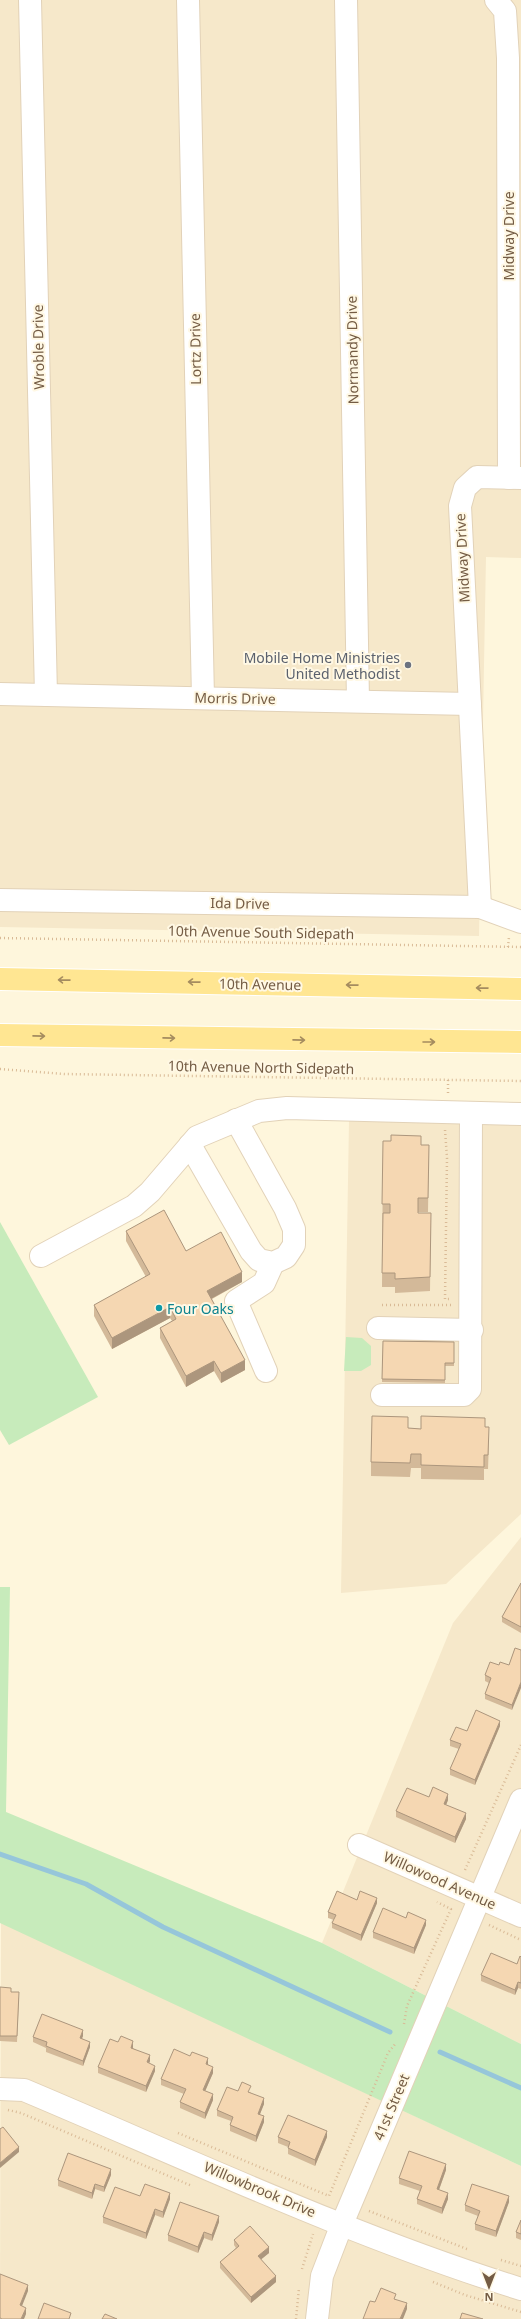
<svg xmlns="http://www.w3.org/2000/svg" width="521" height="2319" viewBox="0 0 521 2319" font-family="'Noto Sans',sans-serif">
<style>
.residential{fill:#f6e8ca}
.green{fill:#c7ebbb}
.lines{fill:none;stroke-linecap:round;stroke-linejoin:round}
.stream{stroke:#96c6da;stroke-width:5}
.minor-casing{stroke:#e2d2b8;stroke-width:24}
.major-casing{stroke:#fff;stroke-width:24}
.path{stroke:#d9ba96;stroke-width:2.5;stroke-dasharray:1 3;stroke-linecap:butt}
.minor{stroke:#fff;stroke-width:22}
.major{stroke:#ffe692;stroke-width:22}
.wall{fill:#d3b999}
.shaded-wall{fill:#ac967d}
.building{fill:#f5d7b2;stroke:#ac967d}
.oneway{stroke:#a58c5f}
.worship-dot{fill:#6b7280;stroke:#fff8e4;stroke-width:1.5}
.culture-dot{fill:#0f9aa8;stroke:#fff8e4;stroke-width:1.5}
.labels{text-anchor:middle;dominant-baseline:central;stroke-width:4;stroke-linejoin:round;paint-order:stroke}
.street-label{font-size:14px;fill:#745c44;stroke:#fff8e4}
.worship-label{font-size:14px;fill:#5b616d;stroke:#fff8e4;text-anchor:end}
.culture-label{font-size:14px;fill:#0d838f;stroke:#fff8e4;text-anchor:start}
</style>
<rect width="100%" height="100%" fill="#fef6dc"/>
<g class="residential">
<path d="M0,0H521V558L486,557L479,936L0,927Z"/>
<path d="M349,1121L521,1125V1514L446,1584L341,1593Z"/>
<path d="M521,1537V2044L322,1943L453,1623Z"/>
<path d="M1,1922L521,2166V2319H0Z"/>
</g>
<g class="green">
<path d="M0,1222L98,1397L9,1445L0,1430Z"/>
<path d="M346,1337L362,1338L371,1346V1365L361,1371H344Z"/>
<path d="M0,1587H10L6,1812L322,1943L521,2044V2166L0,1923Z"/>
</g>
<g class="lines">
<g class="stream">
<path d="M0,1854L86,1884L163,1927L390,2032"/>
<path d="M440,2052L521,2088"/>
</g>
<g class="minor-casing">
<g id="minor">
<path d="M30,0L46,695"/>
<path d="M188,0L203,698"/>
<path d="M346,0L358,701"/>
<path d="M496,0L505,11L508,58L509,478"/>
<path d="M0,694L470,704"/>
<path d="M0,900L480,907L521,922"/>
<path d="M480,907L460,506L465,488L477,477L521,478"/>
<path d="M190,1145L251,1251L259,1260L273,1263L286,1257L294,1245V1229L285,1208L236,1120"/>
<path d="M41,1256L134,1206L150,1192L197,1137L259,1111L287,1108L521,1114"/>
<path d="M378,1328L472,1330"/>
<path d="M266,1371L236,1301L264,1283L273,1263"/>
<path d="M382,1395H464L470,1389L471,1113"/>
<path d="M359,1845L521,1916"/>
<path d="M0,2089L24,2090C188,2159 351,2236 521,2289"/>
<path d="M317,2319L322,2276L342,2224L521,1800"/>
</g>
</g>
<g class="major-casing">
<g id="major">
<path d="M0,979L521,989"/>
<path d="M0,1035L521,1042"/>
</g>
</g>
<g class="path">
<path d="M0,938L521,947"/>
<path d="M508,947L509,937"/>
<path d="M0,1069L64,1074L521,1081"/>
<path d="M448,1093V1080"/>
<path d="M445,1130L447,1158L445,1299H451"/>
<path d="M382,1305H452"/>
<path d="M465,1870L521,1745"/>
<path d="M489,1925L521,1940"/>
<path d="M404,2024L407,2006L451,1909L437,1902"/>
<path d="M8,2110L21,2113L192,2186"/>
<path d="M178,2133L329,2196L388,2053L396,2043"/>
<path d="M369,2211L467,2249"/>
<path d="M501,2260L521,2266"/>
<path d="M302,2269L313,2234"/>
<path d="M433,2282L465,2295L521,2312"/>
<path d="M296,2319L299,2288"/>
</g>
<use href="#minor" class="minor"/>
<use href="#major" class="major"/>
</g>
<g class="wall">
<path d="M383,1141L421,1145H429L428,1212H418V1213H431L430,1291L395,1293V1287H382Z"/>
<path d="M126,1231L186,1251L242,1282L212,1299L245,1370L221,1383L214,1371L186,1387L160,1338V1328L172,1321L170,1318L112,1349L94,1316V1305L146,1277L126,1241Z"/>
<path d="M383,1341L454,1342V1366H445V1383L382,1382Z"/>
<path d="M485,1427L489,1441L488,1469H484V1480L421,1479V1468H411L410,1477L371,1476V1462L408,1428L421,1429Z"/>
<path d="M521,1583V1633L502,1622V1617Z"/>
<path d="M515,1648L512,1710L485,1699V1694L489,1683L485,1681V1675L499,1665H509Z"/>
<path d="M500,1726L475,1785L450,1775V1769L459,1749L450,1746V1740L467,1731Z"/>
<path d="M429,1797L448,1800L446,1805L466,1819L455,1843L396,1817V1811Z"/>
<path d="M357,1900L377,1903L361,1941L332,1928V1923L334,1920L328,1918V1912Z"/>
<path d="M406,1918L426,1925L414,1954L373,1938V1932Z"/>
<path d="M521,1957V1989L518,1988L515,1995L481,1981V1975L517,1964Z"/>
<path d="M0,1987L11,1992L19,1998L17,2042L0,2041Z"/>
<path d="M83,2036L82,2038L90,2047L83,2066L46,2052V2048L33,2042V2037Z"/>
<path d="M118,2042L133,2047V2048L150,2061L149,2063L155,2071L146,2092L98,2073V2067Z"/>
<path d="M208,2064L213,2073L205,2091L213,2100L205,2119L180,2108V2102L184,2094L161,2085V2079Z"/>
<path d="M238,2091L251,2092H250L264,2104L260,2114L264,2122L256,2142L230,2131V2125L231,2121L217,2116V2110Z"/>
<path d="M278,2137H327L315,2166L288,2154V2147L278,2143Z"/>
<path d="M446,2170L439,2190L448,2199L442,2214L417,2204V2199L420,2191L399,2184V2178Z"/>
<path d="M111,2175L104,2192L95,2189L92,2199L58,2186V2180Z"/>
<path d="M140,2196L170,2199L163,2218L155,2215L146,2239L103,2223V2217Z"/>
<path d="M509,2202L496,2237L475,2230V2224L478,2216L465,2211V2205Z"/>
<path d="M521,2220V2240L516,2238V2232Z"/>
<path d="M219,2222L212,2241L204,2238L198,2253L168,2241V2235Z"/>
<path d="M234,2240L269,2253L261,2259L276,2282L251,2303L220,2268V2262L236,2248L234,2245Z"/>
</g>
<g class="shaded-wall">
<path d="M242,1272V1282L207,1301V1291Z"/>
<path d="M170,1307V1318L112,1349V1338Z"/>
<path d="M245,1360V1370L221,1383V1373Z"/>
<path d="M214,1361V1371L186,1387V1376Z"/>
<path d="M521,1682V1688L512,1710V1705Z"/>
<path d="M500,1721V1726L475,1785V1780Z"/>
<path d="M448,1794V1800L444,1810V1804Z"/>
<path d="M466,1813V1819L455,1843V1837Z"/>
<path d="M377,1898V1903L361,1941V1935Z"/>
<path d="M426,1920V1925L414,1954V1948Z"/>
<path d="M518,1982V1988L515,1995V1990Z"/>
<path d="M83,2030V2036L80,2043V2038Z"/>
<path d="M133,2041V2047L131,2053V2048Z"/>
<path d="M90,2042V2047L83,2066V2061Z"/>
<path d="M150,2055V2061L147,2068V2062Z"/>
<path d="M208,2058V2064L206,2069V2064Z"/>
<path d="M155,2066V2071L146,2092V2086Z"/>
<path d="M213,2067V2073L203,2096V2090Z"/>
<path d="M213,2094V2100L205,2119V2113Z"/>
<path d="M264,2098V2104L258,2119V2114Z"/>
<path d="M264,2116V2122L256,2142V2136Z"/>
<path d="M327,2131V2137L315,2166V2160Z"/>
<path d="M19,2147V2152L0,2168V2163Z"/>
<path d="M446,2164V2170L437,2195V2189Z"/>
<path d="M111,2169V2175L104,2192V2187Z"/>
<path d="M95,2184V2189L92,2199V2193Z"/>
<path d="M170,2193V2199L163,2218V2212Z"/>
<path d="M448,2193V2199L442,2214V2208Z"/>
<path d="M509,2196V2202L496,2237V2231Z"/>
<path d="M155,2209V2215L146,2239V2233Z"/>
<path d="M219,2216V2222L212,2241V2235Z"/>
<path d="M204,2232V2238L198,2253V2247Z"/>
<path d="M269,2247V2253L258,2262V2256Z"/>
<path d="M276,2276V2282L251,2303V2297Z"/>
<path d="M28,2285V2291L20,2311V2305Z"/>
<path d="M407,2303V2309L403,2319H400Z"/>
<path d="M26,2308V2314L24,2319H21Z"/>
</g>
<g class="building">
<path d="M391,1135L421,1136V1145H429L428,1198H418V1213H431L430,1277L395,1279V1273H382L383,1213H390V1204H382L383,1141H391Z"/>
<path d="M164,1210L186,1251L221,1232L242,1272L207,1291L245,1360L221,1373L214,1361L186,1376L160,1328L176,1319L170,1307L112,1338L94,1305L150,1274L126,1231Z"/>
<path d="M383,1341L454,1342V1363H445V1380L382,1379Z"/>
<path d="M372,1416L408,1417V1428L421,1429V1416L485,1418V1427H489L488,1455H484V1467L421,1465V1454H411L410,1463L371,1462Z"/>
<path d="M521,1583V1627L502,1617Z"/>
<path d="M515,1648L521,1650V1682L512,1705L485,1694L491,1678L485,1675L490,1662L499,1665L500,1662L509,1665Z"/>
<path d="M476,1710L500,1721L475,1780L450,1769L461,1744L450,1740L456,1727L467,1731Z"/>
<path d="M433,1787L448,1794L444,1804L466,1813L455,1837L396,1811L407,1788L429,1797Z"/>
<path d="M337,1891L357,1900L360,1891L377,1898L361,1935L332,1923L336,1915L328,1912Z"/>
<path d="M383,1908L406,1918L408,1912L426,1920L414,1948L373,1932Z"/>
<path d="M491,1953L517,1964L520,1956L521,1957V1983L518,1982L515,1990L481,1975Z"/>
<path d="M0,1987L11,1988V1992H19L17,2036H0Z"/>
<path d="M42,2014L83,2030L80,2038L90,2042L83,2061L46,2046L47,2042L33,2037Z"/>
<path d="M121,2036L133,2041L131,2048L150,2055L147,2062L155,2066L146,2086L98,2067L110,2039L118,2042Z"/>
<path d="M174,2049L190,2056L192,2052L208,2058L206,2064L213,2067L203,2090L213,2094L205,2113L180,2102L186,2089L161,2079Z"/>
<path d="M242,2082L251,2086L248,2092L264,2098L258,2114L264,2116L256,2136L230,2125L233,2117L217,2110L227,2087L238,2091Z"/>
<path d="M288,2115L327,2131L315,2160L288,2148L290,2142L278,2137Z"/>
<path d="M3,2127L19,2147L0,2163V2129Z"/>
<path d="M409,2151L446,2164L437,2189L448,2193L442,2208L417,2199L422,2186L399,2178Z"/>
<path d="M68,2153L111,2169L104,2187L95,2184L92,2193L58,2180Z"/>
<path d="M145,2184L170,2193L163,2212L155,2209L146,2233L103,2217L115,2187L140,2196Z"/>
<path d="M472,2184L509,2196L496,2231L475,2224L480,2211L465,2205Z"/>
<path d="M180,2202L219,2216L212,2235L204,2232L198,2247L168,2235Z"/>
<path d="M521,2220V2234L516,2232Z"/>
<path d="M250,2226L269,2247L258,2256L276,2276L251,2297L220,2262L239,2246L234,2240Z"/>
<path d="M0,2274L28,2285L20,2305L26,2308L21,2319H2L0,2318Z"/>
<path d="M381,2288L396,2294L394,2299L407,2303L400,2319H363L370,2301L375,2302Z"/>
<path d="M44,2303L71,2313L69,2319H38Z"/>
<path d="M462,2313L483,2319H460Z"/>
<path d="M105,2314L117,2319H102Z"/>
</g>
<defs><path id="oneway-shaft" d="M-6 0H5M1.5-3L5.5 0L1.5 3" fill="none" stroke-width="1.6" stroke-linecap="round" stroke-linejoin="round"/></defs>
<g class="oneway">
<use href="#oneway-shaft" transform="translate(64 980) rotate(-179)"/>
<use href="#oneway-shaft" transform="translate(194 982) rotate(-179)"/>
<use href="#oneway-shaft" transform="translate(352 985) rotate(-179)"/>
<use href="#oneway-shaft" transform="translate(482 988) rotate(-179)"/>
<use href="#oneway-shaft" transform="translate(39 1036) rotate(1)"/>
<use href="#oneway-shaft" transform="translate(169 1038) rotate(1)"/>
<use href="#oneway-shaft" transform="translate(299 1040) rotate(1)"/>
<use href="#oneway-shaft" transform="translate(429 1042)"/>
</g>
<circle class="worship-dot" cx="408" cy="665" r="4"/>
<circle class="culture-dot" cx="159" cy="1308" r="4"/>
<g class="labels">
<g class="street-label">
<text transform="translate(508 236) rotate(-90)">Midway Drive</text>
<text transform="translate(38 347) rotate(-91)">Wroble Drive</text>
<text transform="translate(195 349) rotate(-91)">Lortz Drive</text>
<text transform="translate(352 350) rotate(-91)">Normandy Drive</text>
<text transform="translate(462 558) rotate(-93)">Midway Drive</text>
<text transform="translate(235 698) rotate(1)">Morris Drive</text>
<text transform="translate(240 903) rotate(1)">Ida Drive</text>
<text transform="translate(261 932) rotate(1)">10th Avenue South Sidepath</text>
<text transform="translate(260 984) rotate(1)">10th Avenue</text>
<text transform="translate(261 1067) rotate(1)">10th Avenue North Sidepath</text>
<text transform="translate(440 1880) rotate(24)">Willowood Avenue</text>
<text transform="translate(391 2107) rotate(-67)">41st Street</text>
<text transform="translate(260 2189) rotate(23)">Willowbrook Drive</text>
</g>
<g class="worship-label">
<text x="400" y="657">Mobile Home Ministries<tspan x="400" dy="16">United Methodist</tspan></text>
</g>
<g class="culture-label">
<text x="167" y="1308">Four Oaks</text>
</g>
</g>
<g transform="translate(489 2287) rotate(180)" stroke="#fff8e4" stroke-width="3" paint-order="stroke">
<path d="M0-3L7 15L0 10L-7 15Z" fill="#745c44"/>
<text y="-6" font-size="11" font-weight="bold" text-anchor="middle" fill="#745c44">N</text>
</g>
</svg>
